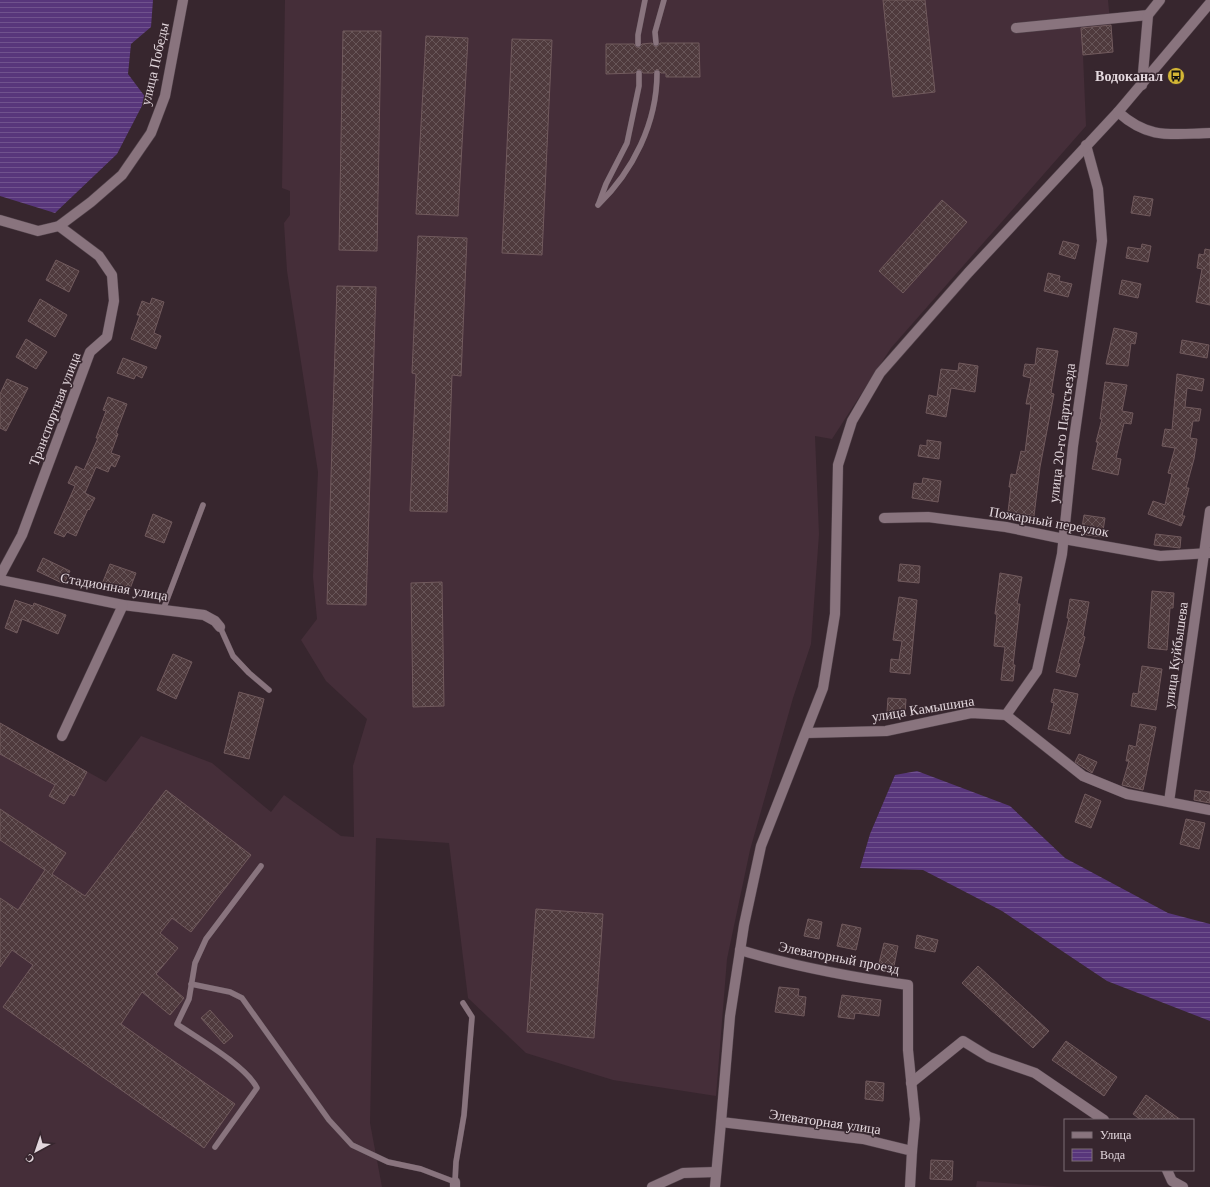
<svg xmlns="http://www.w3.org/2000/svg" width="1210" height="1187" viewBox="0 0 1210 1187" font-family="Georgia,serif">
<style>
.built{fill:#452e39}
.water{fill:url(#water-rules)}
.building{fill:url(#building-cross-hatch);stroke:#715a5d}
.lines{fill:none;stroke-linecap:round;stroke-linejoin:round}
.service-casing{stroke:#51424a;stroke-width:6}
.minor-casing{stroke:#51424a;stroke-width:11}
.tertiary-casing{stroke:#51424a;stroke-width:11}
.secondary-casing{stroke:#51424a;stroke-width:11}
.service{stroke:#89747e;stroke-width:5.5}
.minor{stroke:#89747e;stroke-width:10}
.tertiary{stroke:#89747e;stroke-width:10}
.secondary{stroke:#89747e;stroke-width:10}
.labels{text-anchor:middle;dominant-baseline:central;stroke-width:3;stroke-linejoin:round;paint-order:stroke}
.street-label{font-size:14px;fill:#e3d7dd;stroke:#37262e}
.poi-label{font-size:14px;font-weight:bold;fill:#e3d7dd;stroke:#37262e;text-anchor:end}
</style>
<defs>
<pattern id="water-rules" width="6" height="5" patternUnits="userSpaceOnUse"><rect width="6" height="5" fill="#58367b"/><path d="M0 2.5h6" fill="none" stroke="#70528d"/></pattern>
<pattern id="building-cross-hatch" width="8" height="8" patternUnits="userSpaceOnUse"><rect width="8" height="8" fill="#4f3a3d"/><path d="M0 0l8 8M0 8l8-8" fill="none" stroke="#685659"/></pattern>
</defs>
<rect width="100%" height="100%" fill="#37262e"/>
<g class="built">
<path d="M285,0H1108L1113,52L1083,55L1086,126L891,348L832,439L815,436L819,534L811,644L793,698L750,850L727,959L716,1096L613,1080L526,1053L468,998L449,843L376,838L370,1123L382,1187H0V723L106,782L141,736L212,763L271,812L284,795L341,836L354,837L353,766L367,719L326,681L301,640L317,619L313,577L318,472L287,271L284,223L290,215V191L282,188Z"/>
<path d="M977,1181L1058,1187H976Z"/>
</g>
<g class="water">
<path d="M0,0H153L151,27L131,44L128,74L146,98L117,154L55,213L0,196Z"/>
<path d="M917,771L1010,806L1065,858L1168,913L1210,924V1021L1107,981L1002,911L923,870L860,868L870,834L895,775Z"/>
</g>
<g class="building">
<path d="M883,0H925L935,92L893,97Z"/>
<path d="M1111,25L1113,52L1083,55L1081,28Z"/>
<path d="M343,31H381L377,251L339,250Z"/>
<path d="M426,36L468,38L458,216L416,214Z"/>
<path d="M512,39L552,40L542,255L502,253Z"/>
<path d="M652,43L656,47L660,43H699L700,77H666V73H661L657,69L653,73H643L641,70L639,69L635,73L606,74V44H634L636,47L638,48L642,44Z"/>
<path d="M1134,196L1153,199L1150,216L1131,213Z"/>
<path d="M942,200L967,222L903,293L879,271Z"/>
<path d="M418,236L467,238L461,376L452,375L447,512L410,511L416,374L412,373Z"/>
<path d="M1063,241L1079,245L1075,259L1059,254Z"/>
<path d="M1142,244L1151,246L1148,262L1126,258L1128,247L1141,249Z"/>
<path d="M1205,249L1210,250V305L1196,302L1202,269L1197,268L1199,254L1204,255Z"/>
<path d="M56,260L79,271L69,292L46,280Z"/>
<path d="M1048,273L1060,276L1059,281L1072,284L1068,297L1044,291Z"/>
<path d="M1122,280L1141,284L1138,298L1119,294Z"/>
<path d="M337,286L376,287L366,605L327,604Z"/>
<path d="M152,298L164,302L154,333L161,336L156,349L131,339L140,315H137L142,301L150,304Z"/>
<path d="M40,299L67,315L55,337L28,321Z"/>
<path d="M1114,328L1137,333L1135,344L1131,343L1128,366L1106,364Z"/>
<path d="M26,339L47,352L36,369L16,357Z"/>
<path d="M1182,340L1209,345L1207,358L1180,353Z"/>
<path d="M1037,348L1058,351L1051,393L1054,394L1040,467L1034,516L1008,512L1011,487H1009L1011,474L1016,475L1021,451L1025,452L1031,404H1026L1031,378L1023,376L1025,364L1035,365Z"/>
<path d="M123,358L147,367L142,378L136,375L134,379L117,373Z"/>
<path d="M959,363L978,366L975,392L951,388L946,417L926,413L929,395L937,397L941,369L958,371Z"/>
<path d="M1177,374L1204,379L1202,391L1187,388L1185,407L1201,409L1199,421H1193L1190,438L1197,439L1194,459L1186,488H1189L1182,516H1185L1181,526L1148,514L1153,501L1165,505L1172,474L1168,473L1175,448L1162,446L1165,429L1172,430Z"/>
<path d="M7,379L28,388L6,431L0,428V394Z"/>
<path d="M1105,382L1127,385L1122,411L1133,413L1131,424L1124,423L1116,458L1121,459L1118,475L1092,469L1098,442H1096L1102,419H1100Z"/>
<path d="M108,397L127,404L116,433L118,434L111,453L120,456L115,467L111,465L108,472L96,467L85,493L95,498L89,510L88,509L76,536L67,532L64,537L54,533L75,486L68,483L76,466L84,470L98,438H96L106,411L103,410Z"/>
<path d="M927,440L941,442L939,459L918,456L920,445L927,446Z"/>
<path d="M923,478L941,481L938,502L912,498L914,483L922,484Z"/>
<path d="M153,514L172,522L164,543L145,536Z"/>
<path d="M1084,515L1105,518L1102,537L1081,534Z"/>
<path d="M1156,534L1181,537L1180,548L1154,545Z"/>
<path d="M43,558L70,571L64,584L37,571Z"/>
<path d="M110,564L136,573L128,594L102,584Z"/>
<path d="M900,564L920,566L919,583L898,581Z"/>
<path d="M1000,573L1022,577L1017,604H1020L1013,665H1015L1013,681L1001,680L1005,647L994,646L997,614H995Z"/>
<path d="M442,582L444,706L413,707L411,583Z"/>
<path d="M1152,591L1174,593L1173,608H1170L1167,650L1148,648Z"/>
<path d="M899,597L917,600L910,674L890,672L891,659L899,660L902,641L893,640Z"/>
<path d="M1070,599L1089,602L1083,636L1085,637L1078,663L1080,664L1076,677L1056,672L1069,618H1067Z"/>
<path d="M15,600L33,606L34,603L66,615L58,634L22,619L17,633L5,628Z"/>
<path d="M173,654L192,662L176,699L157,690Z"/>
<path d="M1142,666L1162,669L1156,710L1131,706L1133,693L1138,694Z"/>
<path d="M1054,689L1078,694L1070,734L1048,729L1054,703L1051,702Z"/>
<path d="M239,692L264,699L249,759L224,753Z"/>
<path d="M888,698L906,699L905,714L887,712Z"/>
<path d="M0,723L87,772L74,796L70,794L64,804L49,796L55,785L0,754Z"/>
<path d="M1140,724L1156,727L1143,790L1122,785L1129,761H1126L1129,745L1136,747Z"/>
<path d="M1079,754L1097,762L1092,773L1075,762Z"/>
<path d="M166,790L251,855L191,932L172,918L160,933L178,948L156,974L184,998L170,1015L142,992L121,1024L235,1104L204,1148L3,1007L33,965L12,950L0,967V898L18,910L45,870L0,840V809L66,853L52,874L85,896Z"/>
<path d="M1195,790L1210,792V803L1194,800Z"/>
<path d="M1085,794L1101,801L1091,828L1075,822Z"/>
<path d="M1186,819L1205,823L1199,849L1180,844Z"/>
<path d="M536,909L603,914L594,1038L527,1032Z"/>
<path d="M808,919L822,922L819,939L804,936Z"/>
<path d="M842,924L861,928L856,950L837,946Z"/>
<path d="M917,935L938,940L935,952L915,948Z"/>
<path d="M884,943L898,946L894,966L879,963Z"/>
<path d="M978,966L1049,1031L1033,1048L962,983Z"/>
<path d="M779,987L799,989L798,996L806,997L804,1016L775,1012Z"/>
<path d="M842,995L881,1000L879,1016L855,1013L854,1019L838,1017Z"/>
<path d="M210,1010L233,1036L224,1044L201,1018Z"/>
<path d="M1066,1041L1117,1077L1104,1096L1052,1060Z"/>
<path d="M866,1081L884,1083L883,1101L865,1099Z"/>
<path d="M1146,1095L1181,1120H1141L1133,1114Z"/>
<path d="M931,1160L953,1161L952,1180L930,1179Z"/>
</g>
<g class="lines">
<g class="service-casing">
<g id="service">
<path d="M656,43L655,32L664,0"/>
<path d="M638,44V35L645,0"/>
<path d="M599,203L606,184L627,143L639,86V73"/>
<path d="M598,205C633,171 657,123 657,73"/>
<path d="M163,610L203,505"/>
<path d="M220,627L233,656L249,673L269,690"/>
<path d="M191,984L230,992L242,998L329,1120L352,1145L388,1162L421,1169L455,1182L456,1162L464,1115L472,1017L463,1003"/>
<path d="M215,1147L257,1088C246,1066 199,1039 177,1024L189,999L195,963L206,939L261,866"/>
</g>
</g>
<g class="minor-casing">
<g id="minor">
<path d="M1016,28L1148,15"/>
<path d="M1142,85L1148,15L1160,0"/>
<path d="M884,518L928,517L1006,527L1064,539L1160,556L1210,553"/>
<path d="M0,576L22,535L90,352L107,337L114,301L112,275L99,256L59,226"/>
<path d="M0,580L123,605L204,615L215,621L220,627"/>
<path d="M1006,715L1037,671L1062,554L1073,446L1102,241L1098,189L1086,145"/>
<path d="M806,733L886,731L971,713L1006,715L1083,776L1127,794L1210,810"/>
<path d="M62,736L123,605"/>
<path d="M1169,802L1210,511"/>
<path d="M740,950C796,967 851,977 908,985V1050L915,1119L912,1151"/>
<path d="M911,1083L963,1041L989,1057L1035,1073L1104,1120"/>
<path d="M1167,1170L1172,1181L1183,1187"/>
<path d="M455,1187V1182"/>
<path d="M652,1187L683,1173L716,1172"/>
<path d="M715,1187L721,1122"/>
</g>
</g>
<g class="tertiary-casing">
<g id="tertiary">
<path d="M0,220L38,231L59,226L91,202L122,175L151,133L165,96L183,0"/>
<path d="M910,1187L912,1151L863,1139L721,1122L730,1016L744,925L761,846L823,688L835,614L838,465L852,421L880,373L968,273L1118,112"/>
</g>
</g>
<g class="secondary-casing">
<path id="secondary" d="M1210,3L1118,112C1149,140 1171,134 1210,133"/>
</g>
<use href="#service" class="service"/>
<use href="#minor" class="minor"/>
<use href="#tertiary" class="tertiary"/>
<use href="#secondary" class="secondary"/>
</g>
<defs>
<g id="bus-disc" transform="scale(0.9)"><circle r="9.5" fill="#d3b635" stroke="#37262e"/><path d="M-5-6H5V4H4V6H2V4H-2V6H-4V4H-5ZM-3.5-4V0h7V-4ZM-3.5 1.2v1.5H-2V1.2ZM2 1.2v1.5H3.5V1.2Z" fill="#111"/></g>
</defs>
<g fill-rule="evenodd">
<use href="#bus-disc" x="1176" y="76"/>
</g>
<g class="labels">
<g class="street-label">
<text transform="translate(155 64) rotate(-77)">улица Победы</text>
<text transform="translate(55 409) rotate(-69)">Транспортная улица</text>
<text transform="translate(1062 433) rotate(-83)">улица 20-го Партсъезда</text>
<text transform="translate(1049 522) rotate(10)">Пожарный переулок</text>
<text transform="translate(114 587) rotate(10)">Стадионная улица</text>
<text transform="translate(1176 655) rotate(-82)">улица Куйбышева</text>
<text transform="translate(923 709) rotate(-9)">улица Камышина</text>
<text transform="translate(839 958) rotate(11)">Элеваторный проезд</text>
<text transform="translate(825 1122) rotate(8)">Элеваторная улица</text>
</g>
<g class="poi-label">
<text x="1163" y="76">Водоканал</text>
</g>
</g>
<rect x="1064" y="1119" width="130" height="52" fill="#37262e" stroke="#7c6d74"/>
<rect x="1072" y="1132" width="20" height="6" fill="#89747e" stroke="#7c6d74"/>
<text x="1100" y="1139" font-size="12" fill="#e3d7dd">Улица</text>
<rect x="1072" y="1149" width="20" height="12" fill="url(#water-rules)" stroke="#7c6d74"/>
<text x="1100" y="1159" font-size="12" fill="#e3d7dd">Вода</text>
<g transform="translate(36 1151) rotate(220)" stroke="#37262e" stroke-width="3" paint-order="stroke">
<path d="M0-3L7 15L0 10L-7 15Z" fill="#e3d7dd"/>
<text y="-6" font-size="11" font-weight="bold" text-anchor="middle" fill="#e3d7dd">С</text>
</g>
</svg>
